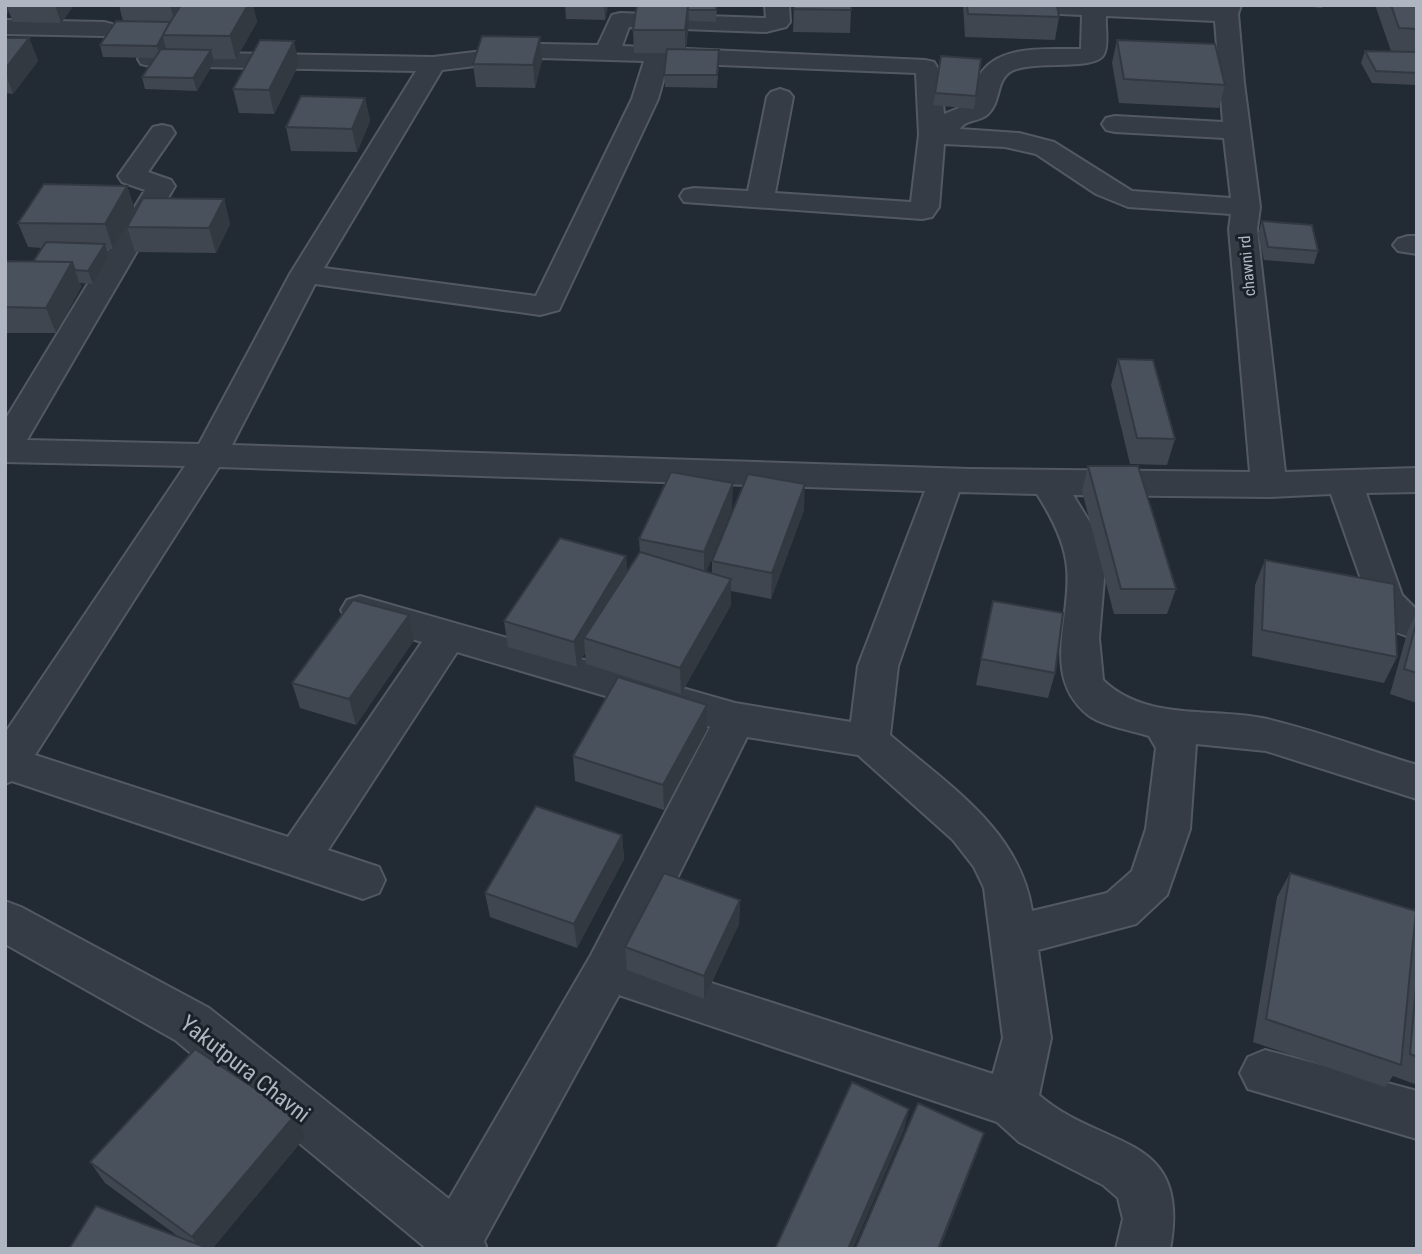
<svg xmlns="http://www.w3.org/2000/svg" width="1422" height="1254" viewBox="0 0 1422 1254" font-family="'Roboto Condensed',sans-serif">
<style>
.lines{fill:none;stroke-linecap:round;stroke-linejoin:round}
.minor-casing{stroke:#535962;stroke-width:4}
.minor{fill:#353c45;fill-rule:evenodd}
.wall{fill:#3f4650}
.shaded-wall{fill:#333941}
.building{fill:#49515d;stroke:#333941;stroke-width:2}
.labels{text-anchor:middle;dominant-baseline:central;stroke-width:6;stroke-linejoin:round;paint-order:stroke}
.far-street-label{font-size:16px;fill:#b0b6c1;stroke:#1b2129}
.near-street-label{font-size:23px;fill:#b0b6c1;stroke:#1b2129}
</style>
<rect width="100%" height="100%" fill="#222a34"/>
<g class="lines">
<g class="minor-casing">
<g id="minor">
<path d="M765,5H789L790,22L786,27L766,32L629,27L622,46L925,60L934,62L940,72L944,114L971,103C974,94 975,84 979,76C998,43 1049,50 1081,49L1082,15L1015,12L1007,10L1004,5H1241L1238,14L1244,83L1260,207L1257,229L1285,472L1417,468V492L1366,493L1402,595L1417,610V640L1385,628L1372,610L1331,494L1269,497L1073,495L1091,524L1105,567L1099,638L1103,680C1146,722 1213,707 1267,719C1318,731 1367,750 1417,765V799L1266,751L1196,744L1190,829L1167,895L1136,924L1038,950L1051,1038L1039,1095C1103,1151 1192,1131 1170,1249H1116L1123,1219L1118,1198L1103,1185L1019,1142L997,1122L619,995L484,1241L487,1249H427L175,1040L5,944V901L21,907L209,1008L449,1199L591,955L710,727L457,652L328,850L379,867L385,880L379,893L363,899L12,781L5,784V733L185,466L5,462V420L145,190L122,182L118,176L153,127L162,125L171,127L175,133L148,172L171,180L175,186L27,440L199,444L290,274L416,71L150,66L141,64L138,59L141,54L150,52L433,57L541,44L598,45L612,15L620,13L766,18ZM1106,16L1215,21L1223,122L1115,116L1106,118L1102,124L1106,130L1115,132L1224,138L1231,198L1132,191L1054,142L1019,133L960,129C966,119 980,122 988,114C1001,102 996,81 1010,72C1030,59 1097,72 1104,54C1109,44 1105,27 1106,16ZM541,58L644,61L632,99L536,296L324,268L442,70ZM668,63L916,73L919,135L911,202L775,193L793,97L789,92L780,89L771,92L767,97L748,191L694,188L684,190L680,196L684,202L922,219L932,217L939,207L944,144L1005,147L1036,154L1096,194L1128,207L1231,214L1229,229L1250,472L969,469L232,445L315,284L540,315L559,310L658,99ZM219,467L925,491L858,666L851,722L735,703L360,596L347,600L341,610L347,620L422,642L288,837L35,755ZM959,492L1037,494C1051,516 1065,542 1067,568C1072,619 1040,676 1088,715C1100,725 1133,731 1149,736L1156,748L1146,829L1132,871L1107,893L1032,911C1020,830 948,785 890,735L898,666ZM747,737L858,755L953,840L974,867L984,888L1003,1038L993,1074L637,959Z"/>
<path d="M5,20L104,22L112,24L116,29L112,34L104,36L5,34Z"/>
<path d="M1408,236H1417V254L1398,251L1393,245L1398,239Z"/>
<path d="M1265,1050L1417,1091V1139L1248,1089L1240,1073L1248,1057Z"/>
</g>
</g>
<use href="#minor" class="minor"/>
</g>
<g class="wall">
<path d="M5,5H74L61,23L13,22L9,12Z"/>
<path d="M119,5H253L257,22L236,59H213L214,62L197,91L145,89L142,77L155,58L103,57L100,45L171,22L123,21Z"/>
<path d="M565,5H608L605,20L566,19Z"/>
<path d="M637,5H717L716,22L689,21L686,49L719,62L717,88L665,87L664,75L667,53H634L633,30Z"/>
<path d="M794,5L851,10L850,33L793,32Z"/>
<path d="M963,5H1057L1059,17L1055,40L965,37Z"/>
<path d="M1290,5H1323L1322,8Z"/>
<path d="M1375,5H1417V85L1372,83L1361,63L1365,51L1412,52L1391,51Z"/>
<path d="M540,37L542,60L535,88L476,87L473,64Z"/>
<path d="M5,38H29L38,61L13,94L5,93Z"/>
<path d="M1117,40L1225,85L1219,108L1119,103L1112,63Z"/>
<path d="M981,59L974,109L933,105L935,93Z"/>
<path d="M299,64L274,114L239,113L233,89Z"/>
<path d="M365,98L370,121L357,152L291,151L286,127Z"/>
<path d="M127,186L135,210L113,249H107L109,256L93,284L80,283L81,287L56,333H5V261L33,262L42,248L28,247L18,223Z"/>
<path d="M224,199L230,224L216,253L135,252L127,227Z"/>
<path d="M1262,221L1318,251L1314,264L1264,260L1258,234Z"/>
<path d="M1118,359L1175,439L1167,465L1130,464L1111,385Z"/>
<path d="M1088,466L1176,589L1167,614H1114L1082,491Z"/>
<path d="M732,509L706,572L712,573V561L804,510L771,599L731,591V605L681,694L586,664L585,653L577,667L508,647L504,621L626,556L627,572L640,553L639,539Z"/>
<path d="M1265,560L1397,657L1384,683L1252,656L1255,585Z"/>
<path d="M993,601L1055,673L1048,698L976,685Z"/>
<path d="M1417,612V703L1390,694L1408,630Z"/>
<path d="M409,615L414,640L356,725L300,708L292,683Z"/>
<path d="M707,705V730L664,810L575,781L573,756Z"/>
<path d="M622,835L624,859L577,948L490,917L485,893Z"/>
<path d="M1290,873L1414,925L1417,921V1085L1393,1076L1385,1087L1253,1042L1277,897Z"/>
<path d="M740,900L739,924L704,999L627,970L625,947Z"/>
<path d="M295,1115L306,1136L212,1249L179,1237L105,1183L90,1162Z"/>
</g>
<g class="shaded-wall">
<path d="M5,5H7L9,12L5,16Z"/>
<path d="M55,5H74L61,23Z"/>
<path d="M170,5H185L175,22Z"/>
<path d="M248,5H253L257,22L236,59L230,36Z"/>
<path d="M604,5H608L605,20Z"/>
<path d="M688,5L689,24L685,53V30Z"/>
<path d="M163,37L166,49L160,58L157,46Z"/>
<path d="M540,37L542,60L535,88L533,65Z"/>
<path d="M29,38L38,61L13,94L5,72V69Z"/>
<path d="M294,41L299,64L274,114L269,90Z"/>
<path d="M211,50L214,62L197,91L193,78Z"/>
<path d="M365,98L370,121L357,152L352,129Z"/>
<path d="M127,186L135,210L113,249L105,224Z"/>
<path d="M224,199L230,224L216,253L209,228Z"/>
<path d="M105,244L109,256L93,284L88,271Z"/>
<path d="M72,262L81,287L56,333L46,308Z"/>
<path d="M733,483L732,509L704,577V552Z"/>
<path d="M805,484L804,510L771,599L772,573Z"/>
<path d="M626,556L628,582L584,638L585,653L577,667L574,642Z"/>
<path d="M731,579V605L681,694L680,668Z"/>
<path d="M409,615L414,640L356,725L349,699Z"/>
<path d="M707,705V730L664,810L663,785Z"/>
<path d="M622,835L624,859L577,948L574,924Z"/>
<path d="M740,900L739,924L704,999V976Z"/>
<path d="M909,1109L904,1130L853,1249H848Z"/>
<path d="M295,1115L306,1136L212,1249H200L192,1237Z"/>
<path d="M984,1133L977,1154L940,1249H938Z"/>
</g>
<g class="building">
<path d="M181,5H248L230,36L162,35Z"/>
<path d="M637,5H688L685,30H633Z"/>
<rect x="688" y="5" width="28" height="5"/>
<path d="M794,5H851V10L794,9Z"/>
<path d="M967,5H1057L1059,17L968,14Z"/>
<path d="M1391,5H1417V29L1399,28Z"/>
<path d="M116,21L170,22L157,46L100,45Z"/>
<path d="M482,36L540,37L533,65L473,64Z"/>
<path d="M5,38H29L5,69Z"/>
<path d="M260,40L294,41L269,90L233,89Z"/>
<path d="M1117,40L1215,44L1225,85L1124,79Z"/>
<path d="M161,49L211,50L193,78L142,77Z"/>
<path d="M667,49L719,50L717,75H664Z"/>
<path d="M1365,51L1417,52V73L1376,71Z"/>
<path d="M941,56L981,59L976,96L935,93Z"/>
<path d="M301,96L365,98L352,129L286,127Z"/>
<path d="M44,184L127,186L105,224L18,223Z"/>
<path d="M143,198L224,199L209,228L127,227Z"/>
<path d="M1262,221L1312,225L1318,251L1268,247Z"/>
<path d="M46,242L105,244L88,271L75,270L72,262H33Z"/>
<path d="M5,261L72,262L46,308L5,307Z"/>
<path d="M1118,359L1153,360L1175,439L1137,438Z"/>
<path d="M1088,466H1138L1176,589H1121Z"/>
<path d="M671,472L733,483L704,552L639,539Z"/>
<path d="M748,474L805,484L772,573L712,561Z"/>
<path d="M560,538L626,556L574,642L504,621Z"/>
<path d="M640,552L731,579L680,668L584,638Z"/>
<path d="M1265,560L1394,584L1397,657L1262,630Z"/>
<path d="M353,600L409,615L349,699L292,683Z"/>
<path d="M993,601L1063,613L1055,673L981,659Z"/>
<path d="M1417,620V673L1404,669Z"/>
<path d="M618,677L707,705L663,785L573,756Z"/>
<path d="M536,806L622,835L574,924L485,893Z"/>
<path d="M664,873L740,900L704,976L625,947Z"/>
<path d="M1290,873L1416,911L1401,1065L1266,1019Z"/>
<path d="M1417,976V1057L1410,1054Z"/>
<path d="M195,1049L295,1115L192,1237L90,1162Z"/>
<path d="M852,1082L909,1109L848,1249H775Z"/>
<path d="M918,1103L984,1133L938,1249H855Z"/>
<path d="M96,1206L205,1247L204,1249H69Z"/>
</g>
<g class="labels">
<g class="far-street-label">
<text transform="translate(1247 266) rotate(-95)">chawni rd</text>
</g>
<g class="near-street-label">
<text transform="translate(245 1069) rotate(38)">Yakutpura Chavni</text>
</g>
</g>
<rect width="1422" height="1254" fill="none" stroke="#b0b6c1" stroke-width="14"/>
</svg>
